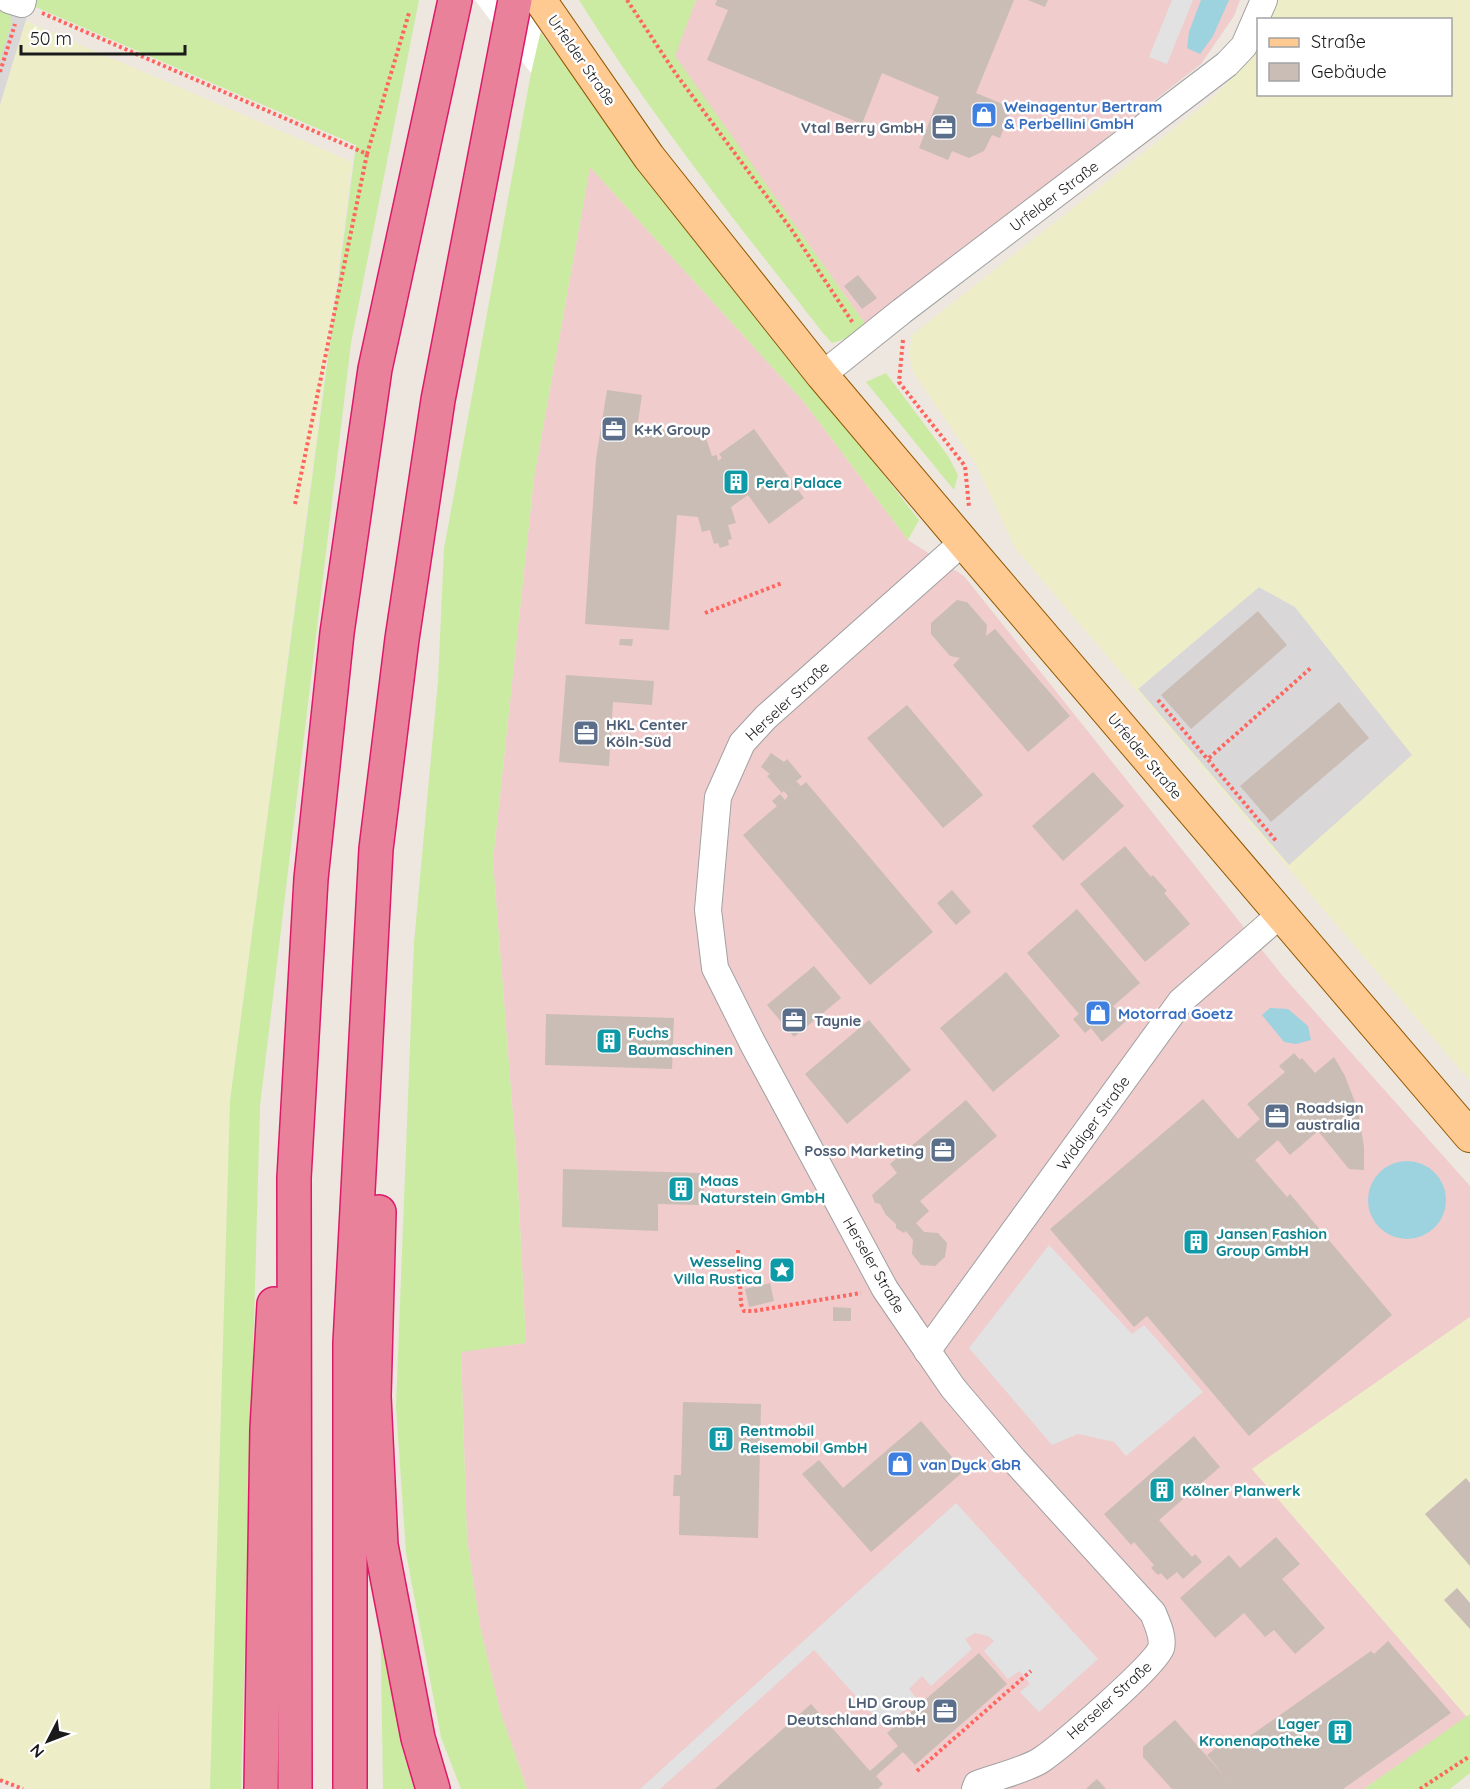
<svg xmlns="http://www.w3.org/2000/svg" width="1470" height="1789" viewBox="0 0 1470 1789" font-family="Quicksand,sans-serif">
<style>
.residential{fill:#d9d7d7}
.commercial{fill:#f0cccd}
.farmland{fill:#edeec8;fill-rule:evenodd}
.grass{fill:#caeba1}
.parking{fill:#e2e2e2}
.water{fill:#9cd3de}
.pier{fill:#fff}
.building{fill:#c9bdb5}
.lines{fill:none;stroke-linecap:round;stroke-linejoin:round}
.minor-casing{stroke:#a1a1a1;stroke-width:28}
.major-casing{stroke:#915800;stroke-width:34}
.highway-casing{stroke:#dd1a69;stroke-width:36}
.path{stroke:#ff655e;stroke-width:4;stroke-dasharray:3 3;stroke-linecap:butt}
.minor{stroke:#fff;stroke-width:26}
.major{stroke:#ffc992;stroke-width:32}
.highway{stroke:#ea819b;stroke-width:33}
.labels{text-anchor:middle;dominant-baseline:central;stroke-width:5;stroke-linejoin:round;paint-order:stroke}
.street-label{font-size:15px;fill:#1a1a1a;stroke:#fff}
.shop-label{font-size:15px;font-weight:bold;fill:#366cbe;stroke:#fff;text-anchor:start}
.service-label{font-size:15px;font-weight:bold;fill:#4e5e75;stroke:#fff;text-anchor:start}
.culture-label{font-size:15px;font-weight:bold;fill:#0d838f;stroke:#fff;text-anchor:start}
</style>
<rect width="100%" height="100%" fill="#ede7df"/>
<g class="residential">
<path d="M0,0H32L0,105Z"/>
<path d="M1259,587L1295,607L1413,755L1289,866L1138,689Z"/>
</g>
<g class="commercial">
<path d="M696,0H1240L1234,16L1201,64L866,325L674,56Z"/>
<path d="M590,167L804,402L908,540L964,576L1282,975L1470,1186V1317L1252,1469L1467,1717L1364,1789H527L500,1711L480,1626L467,1539L461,1351L526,1343L517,1167L493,861L534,478Z"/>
</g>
<g class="farmland">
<path d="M1276,0H1470V1081L1015,548L976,464L913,372L909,353L912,335L1209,101L1254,56L1258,44V94H1450V20L1268,19ZM1259,587L1295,607L1412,755L1289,865L1138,689Z"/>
<path d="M26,21L352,162L230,1101L210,1789H26L0,1779V105Z"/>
<path d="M1470,1317V1714L1467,1717L1252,1469Z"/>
</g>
<g class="grass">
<path d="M32,0H419L351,343L260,1106L241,1789H210L230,1101L356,145L31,5Z"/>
<path d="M579,0H696L675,56L866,325L854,336L832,343L823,333C738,225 652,117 579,0Z"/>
<path d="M0,9L8,10L12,22L0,60Z"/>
<path d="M540,32L610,125L919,520L908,540L804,402L590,167L534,478L493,861L517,1167L526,1343L461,1352L467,1539L480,1626L500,1711L527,1789H461L441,1737L406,1553L396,1407L414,943L438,681L444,549L531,73Z"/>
<path d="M886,373L948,456L958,475L954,490L866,382Z"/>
<path d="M380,1596L423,1789H383Z"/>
<path d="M1470,1714V1773L1450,1789H1364Z"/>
</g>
<g class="parking">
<path d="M1172,0H1193L1167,64L1149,57Z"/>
<path d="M1049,1245L1132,1334L1144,1325L1203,1392L1126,1456L1114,1442L1078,1434L1052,1445L969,1348Z"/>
<path d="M956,1503L1098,1659L1039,1712L1020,1692L1030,1684L1020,1671L1008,1679L984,1651L994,1641L988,1636L975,1633L965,1639L972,1649L931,1686L922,1676L909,1689L917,1699L884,1727L814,1650L660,1789H640Z"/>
</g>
<g class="water">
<path d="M1201,0H1229L1213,36L1200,54L1187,48L1189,32Z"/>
<path d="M1270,1008L1288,1009L1308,1026L1311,1040L1296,1044L1284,1042L1262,1015Z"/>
<circle cx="1407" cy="1200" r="39"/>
</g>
<path class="pier" d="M475,0H548L531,73L506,41Z"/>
<g class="building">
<path d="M717,0H1014L976,93L1012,108L1000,138L992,135L984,151L969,158L952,151L948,160L919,148L939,97L882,73L862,124L707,60L728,10L715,5Z"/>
<path d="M1028,0H1048L1045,7Z"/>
<path d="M858,275L877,298L862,309L844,286Z"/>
<path d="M607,390L642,395L637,428L680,431L702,426L712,456L717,455L718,461L722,458L719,454L754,429L804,498L769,524L748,495L731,507L736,523L728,525L732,539L728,540L729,545L720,548L718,543L714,544L710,530L702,532L698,517L677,515L669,630L585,624L596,459Z"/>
<path d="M957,600L967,602L987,625L986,636L995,629L1070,716L1028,752L953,665L960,658L950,656L931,634V623Z"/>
<path d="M1258,611L1287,645L1191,729L1161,695Z"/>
<path d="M620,639H633L632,646L619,645Z"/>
<path d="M566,675L654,681L652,705L613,702L609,766L559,762Z"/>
<path d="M1339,702L1369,738L1271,822L1240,786Z"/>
<path d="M907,705L983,795L943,828L867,738Z"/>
<path d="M771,753L784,762L787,759L802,777L796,781L801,786L806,782L933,932L870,985L743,835L777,806L772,801L780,794L785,800L788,796L784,791L782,793L767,776L770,774L761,767Z"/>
<path d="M1093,772L1124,806L1063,861L1032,826Z"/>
<path d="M1125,846L1151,877L1153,875L1167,891L1164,893L1190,924L1145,962L1080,884Z"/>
<path d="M952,890L971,912L956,925L937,903Z"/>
<path d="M1077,909L1140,983L1113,1006L1126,1021L1102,1042L1091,1028L1085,1033L1073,1019L1079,1014L1027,953Z"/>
<path d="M814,966L841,998L794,1037L767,1005Z"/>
<path d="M1006,972L1060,1036L993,1092L940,1028Z"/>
<path d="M546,1014L674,1018L672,1069L545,1065Z"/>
<path d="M869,1020L911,1070L847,1124L805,1074Z"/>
<path d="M1294,1053L1300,1060L1302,1058L1315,1073L1334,1057L1345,1076L1358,1110L1364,1147V1170L1349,1169L1318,1131L1290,1155L1278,1140L1255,1160L1287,1197L1290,1194L1392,1315L1249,1436L1147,1316L1134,1327L1050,1229L1203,1099L1238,1139L1260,1119L1247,1104L1285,1072L1279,1066Z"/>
<path d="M966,1100L997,1136L920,1201L929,1211L916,1223L924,1232L938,1233L947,1243L945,1257L935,1266L921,1265L912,1254L913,1240L906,1231L904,1233L896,1228V1224L886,1215L880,1204L875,1203L872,1195L897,1173L890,1164Z"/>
<path d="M563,1169L700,1173V1178L704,1183V1196L700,1200L699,1205L658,1204V1231L562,1227Z"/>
<path d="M770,1283L774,1301L749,1307L745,1289Z"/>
<path d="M833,1307L851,1308V1321H833Z"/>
<path d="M683,1402L761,1404L758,1538L679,1535L680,1496H673L674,1475H681Z"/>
<path d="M921,1421L964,1471L871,1552L802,1474L819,1460L843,1488Z"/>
<path d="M1194,1436L1220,1467L1159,1520L1192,1557L1195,1554L1202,1562L1183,1579L1177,1572L1167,1580L1161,1573L1158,1575L1151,1568L1154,1565L1134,1542L1131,1545L1104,1514Z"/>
<path d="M1466,1478L1470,1483V1566L1425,1514Z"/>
<path d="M1276,1537L1300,1564L1282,1579L1325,1628L1295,1654L1274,1630L1265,1637L1244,1613L1215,1638L1180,1598L1229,1555L1240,1568Z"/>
<path d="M1457,1588L1470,1603V1629L1444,1600Z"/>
<path d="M1388,1641L1451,1713L1343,1789H1172L1143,1757V1747L1175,1720L1225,1777L1207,1755L1220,1745H1227L1230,1750L1371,1651L1374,1654Z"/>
<path d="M979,1653L1007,1684L915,1765L903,1752L876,1776L883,1784L878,1789H715L811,1704L870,1771L898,1746L887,1733Z"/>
<path d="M1097,1779L1106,1789H1086L1090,1785Z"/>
</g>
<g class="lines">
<g class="minor-casing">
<g id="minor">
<path d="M9,0L22,4L23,0"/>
<path d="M822,375L902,311L1227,64L1244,46L1264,0"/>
<path d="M963,542L766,717L742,743L718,797L708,910L715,968L753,1044L885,1289L913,1330L953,1388L1014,1460L1153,1613C1157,1623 1164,1637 1161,1648C1158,1663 1059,1748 1041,1760C1026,1770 995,1777 977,1784L975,1789"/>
<path d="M927,1351L1181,1001L1281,914"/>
</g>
</g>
<g class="major-casing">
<path id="major" d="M540,0L649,157L822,375L963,542L1470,1136"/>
</g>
<g class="highway-casing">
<g id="highway">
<path d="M379,1212L374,1396L381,1545L418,1738L433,1789"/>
<path d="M261,1789L267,1429L274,1304"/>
<path d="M295,1789L294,1178L311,879L337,633L375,369L455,0"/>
<path d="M350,1789V1343L376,849L402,639L438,400L515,0"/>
</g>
</g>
<g class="path">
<path d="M627,0L676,74L791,229L853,323"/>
<path d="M42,13L367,154L409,13"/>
<path d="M0,72L15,24"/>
<path d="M903,340L899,382L965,466L969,507"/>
<path d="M295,504L367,154"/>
<path d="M705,613L782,583"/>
<path d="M1158,700L1277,842"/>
<path d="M1209,758L1312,667"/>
<path d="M738,1250L741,1304L744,1311H754L861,1293"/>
<path d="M917,1771L1031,1671"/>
<path d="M0,1780L23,1789"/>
<path d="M1420,1789L1470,1756"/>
</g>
<use href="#minor" class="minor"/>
<use href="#major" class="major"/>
<use href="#highway" class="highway"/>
</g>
<defs>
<g id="shop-square" transform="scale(1.35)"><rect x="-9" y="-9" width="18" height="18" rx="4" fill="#3f7fe0" stroke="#fff"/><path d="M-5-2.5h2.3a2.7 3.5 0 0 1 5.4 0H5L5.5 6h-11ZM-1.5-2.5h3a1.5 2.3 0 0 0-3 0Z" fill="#fff"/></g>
<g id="office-square" transform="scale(1.35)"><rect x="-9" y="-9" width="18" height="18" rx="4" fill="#5c6f8a" stroke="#fff"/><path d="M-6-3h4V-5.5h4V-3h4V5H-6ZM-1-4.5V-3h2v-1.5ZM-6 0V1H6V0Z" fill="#fff"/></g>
<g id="building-square" transform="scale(1.35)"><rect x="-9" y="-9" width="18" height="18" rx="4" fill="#0f9aa8" stroke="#fff"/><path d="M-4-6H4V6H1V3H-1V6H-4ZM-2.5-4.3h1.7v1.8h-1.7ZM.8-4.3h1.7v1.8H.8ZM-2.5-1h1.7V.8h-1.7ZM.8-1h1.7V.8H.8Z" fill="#fff"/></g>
<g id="sight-square" transform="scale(1.35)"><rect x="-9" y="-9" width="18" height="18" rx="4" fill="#0f9aa8" stroke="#fff"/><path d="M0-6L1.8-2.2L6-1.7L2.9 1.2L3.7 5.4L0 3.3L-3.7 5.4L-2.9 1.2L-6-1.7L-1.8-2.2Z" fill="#fff"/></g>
</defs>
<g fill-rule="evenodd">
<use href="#shop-square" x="984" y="115"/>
<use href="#office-square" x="944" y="127"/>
<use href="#office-square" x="614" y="429"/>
<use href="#building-square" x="736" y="482"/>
<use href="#office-square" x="586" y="733"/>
<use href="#shop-square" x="1098" y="1013"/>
<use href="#office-square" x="794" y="1020"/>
<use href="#building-square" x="609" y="1041"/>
<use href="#office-square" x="1277" y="1116"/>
<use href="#office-square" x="943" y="1150"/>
<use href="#building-square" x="681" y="1189"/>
<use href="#building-square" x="1196" y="1242"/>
<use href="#sight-square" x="782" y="1270"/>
<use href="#building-square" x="721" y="1439"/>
<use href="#shop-square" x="900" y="1464"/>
<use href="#building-square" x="1162" y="1490"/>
<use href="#office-square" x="945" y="1711"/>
<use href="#building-square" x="1340" y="1732"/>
</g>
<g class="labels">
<g class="street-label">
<text transform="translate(582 60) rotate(55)">Urfelder Straße</text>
<text transform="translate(1054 196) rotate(-37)">Urfelder Straße</text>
<text transform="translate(787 701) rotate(-43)">Herseler Straße</text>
<text transform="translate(1145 756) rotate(50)">Urfelder Straße</text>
<text transform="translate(1093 1123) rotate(-54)">Widdiger Straße</text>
<text transform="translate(874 1265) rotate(60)">Herseler Straße</text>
<text transform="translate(1109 1700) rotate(-42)">Herseler Straße</text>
</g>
<g class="shop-label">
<text x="1004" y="106">Weinagentur Bertram<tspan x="1004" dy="17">&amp; Perbellini GmbH</tspan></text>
<text x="1118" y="1013">Motorrad Goetz</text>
<text x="920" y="1464">van Dyck GbR</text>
</g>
<g class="service-label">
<text x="924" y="127" text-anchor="end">Vtal Berry GmbH</text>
<text x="634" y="429">K+K Group</text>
<text x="606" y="724">HKL Center<tspan x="606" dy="17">Köln-Süd</tspan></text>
<text x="814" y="1020">Taynie</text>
<text x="1296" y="1107">Roadsign<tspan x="1296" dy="17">australia</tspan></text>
<text x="924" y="1150" text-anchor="end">Posso Marketing</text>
<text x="926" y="1702" text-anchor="end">LHD Group<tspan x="926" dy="17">Deutschland GmbH</tspan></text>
</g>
<g class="culture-label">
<text x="756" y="482">Pera Palace</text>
<text x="628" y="1032">Fuchs<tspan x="628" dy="17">Baumaschinen</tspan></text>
<text x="700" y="1180">Maas<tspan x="700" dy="17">Naturstein GmbH</tspan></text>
<text x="1216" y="1233">Jansen Fashion<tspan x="1216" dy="17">Group GmbH</tspan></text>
<text x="762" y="1261" text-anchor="end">Wesseling<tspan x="762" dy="17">Villa Rustica</tspan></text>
<text x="740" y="1430">Rentmobil<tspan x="740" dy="17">Reisemobil GmbH</tspan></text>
<text x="1182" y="1490">Kölner Planwerk</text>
<text x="1320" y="1723" text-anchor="end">Lager<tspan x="1320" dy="17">Kronenapotheke</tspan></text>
</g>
</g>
<rect x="1257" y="18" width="195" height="78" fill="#ffffff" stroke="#a3a3a3" stroke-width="1.5"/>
<rect x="1269" y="38" width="30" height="9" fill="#ffc992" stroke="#a3a3a3" stroke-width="1.5"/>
<text x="1311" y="48" font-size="18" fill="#1a1a1a">Straße</text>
<rect x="1269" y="63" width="30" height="18" fill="#c9bdb5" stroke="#a3a3a3" stroke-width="1.5"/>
<text x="1311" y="78" font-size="18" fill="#1a1a1a">Gebäude</text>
<g transform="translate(48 1741) rotate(228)" stroke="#ffffff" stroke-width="4.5" paint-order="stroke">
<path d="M0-4.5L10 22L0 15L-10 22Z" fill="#1a1a1a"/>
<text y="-9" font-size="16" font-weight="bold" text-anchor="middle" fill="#1a1a1a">N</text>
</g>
<path d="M21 45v9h164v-9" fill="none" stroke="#1a1a1a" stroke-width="3"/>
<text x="30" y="45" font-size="18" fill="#1a1a1a" stroke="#ffffff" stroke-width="4.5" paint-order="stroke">50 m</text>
</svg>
